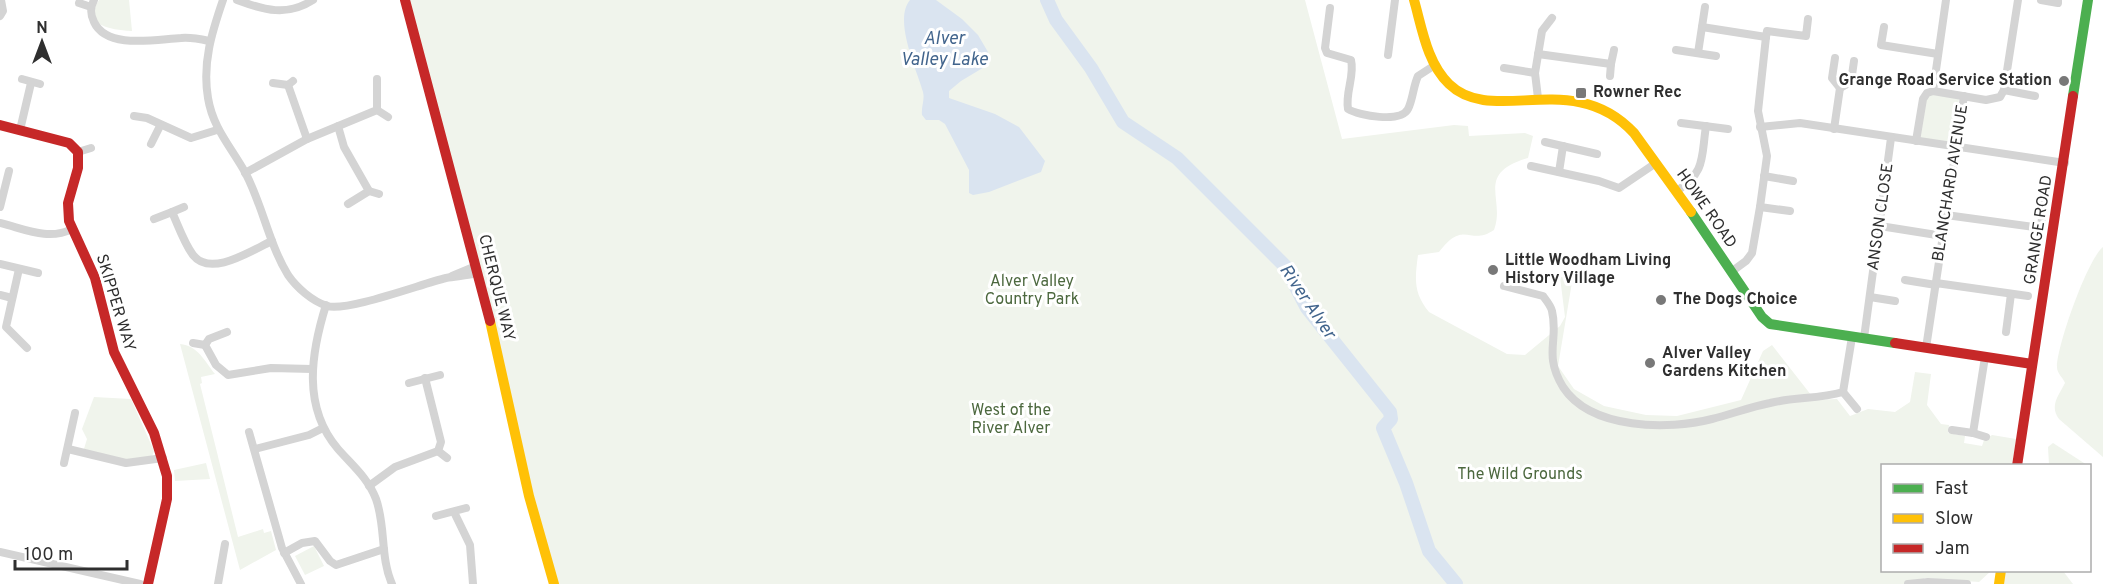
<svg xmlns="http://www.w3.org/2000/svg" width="2103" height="584" viewBox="0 0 2103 584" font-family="Overpass,sans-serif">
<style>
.green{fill:#f0f4ec}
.water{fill:#dae4f0}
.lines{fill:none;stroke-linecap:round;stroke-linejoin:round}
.river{stroke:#dae4f0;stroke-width:14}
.street{stroke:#d4d4d4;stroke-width:8}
.fast{stroke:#4caf50;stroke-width:10}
.slow{stroke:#ffc107;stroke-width:10}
.jam{stroke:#c62828;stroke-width:10}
.poi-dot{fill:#787878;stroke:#fff;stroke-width:2}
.labels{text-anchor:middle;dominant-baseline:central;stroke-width:6;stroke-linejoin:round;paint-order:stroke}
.poi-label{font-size:16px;font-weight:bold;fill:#2f2f2f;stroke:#fff;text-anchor:start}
.street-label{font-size:16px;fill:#2f2f2f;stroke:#fff}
.park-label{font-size:16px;fill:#4c683e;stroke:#fff}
.water-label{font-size:18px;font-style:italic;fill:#41648c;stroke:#fff}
</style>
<rect width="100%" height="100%" fill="#fff"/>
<g class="green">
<path d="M99,0H129L132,31C114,30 81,27 99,0Z"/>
<path d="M405,0H1305L1342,139L1454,125L1468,126L1469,136L1525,133L1533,136L1528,158C1474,174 1506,199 1494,230C1469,247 1465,218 1439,252L1418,255C1415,278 1413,293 1429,312L1507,354L1525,355L1560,326L1565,317L1560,277L1573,276L1558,366L1574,389L1604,406L1646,415L1677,416L1741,400L1763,351L1772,345L1815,400L1837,399L1850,416L1868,409L1895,412L1910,402L1915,372L1931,374L1927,405L1941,424L1949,425L1948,433L1965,436L1964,443L1982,446L1984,440L1992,435L2016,439L2012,465L1882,466V570L1991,571L1979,582L1924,578L1923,584H555Z"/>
<path d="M1932,94L1959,99L1953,144L1919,139L1926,99Z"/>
<path d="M2103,247V457L2059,419C2049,406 2059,395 2065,383C2063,377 2057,374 2057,367C2057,346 2087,260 2103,247Z"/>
<path d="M180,344C198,346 204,360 215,374L201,377L202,383L200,384L238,537L263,529L264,533L271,531L276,550L240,570Z"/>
<path d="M94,397L131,399L154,451L151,459L135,462L83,452L87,439L82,429Z"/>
<path d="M2053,443L2087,465H2049L2048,447Z"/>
<path d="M206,463L210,479L175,481L174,470Z"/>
<path d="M314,546L324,566L305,575L295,556Z"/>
<path d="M2005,570L2063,571L2073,584H2003Z"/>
</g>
<path class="water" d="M910,0H936L962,19L978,35L988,52L986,66L961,81L949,91V98L995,114L1019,127L1045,161L1041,172L989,192L973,195L969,193V170L945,124L939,120H926L922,115C921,107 925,100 923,92C917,70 893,20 910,0Z"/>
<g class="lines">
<path class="river" d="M1047,0L1056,20L1091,68L1123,122L1177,158L1285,266L1307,308L1390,412L1391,419L1383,428L1406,483L1429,551L1456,584"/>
<g class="street">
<path d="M94,0C90,8 90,14 94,22C107,50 157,39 181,38C191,37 200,39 209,41"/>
<path d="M223,0C212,32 202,63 208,98C213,129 232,148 246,174C263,207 269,244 288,275C297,288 312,301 327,306C347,312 421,284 446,278C457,276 467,276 478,273"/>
<path d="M237,0C264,10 287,17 313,0"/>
<path d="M2041,0L2058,3V0"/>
<path d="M79,3L91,7"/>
<path d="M1330,8L1325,48L1327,53L1351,60C1355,76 1345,92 1348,109C1359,116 1401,123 1408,109C1413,99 1413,87 1418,76L1435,65"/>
<path d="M0,16L3,11L1,0"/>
<path d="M1702,27L1766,37"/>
<path d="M1884,27L1881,45L1938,54"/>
<path d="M1766,37L1767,31L1806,36L1808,19"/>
<path d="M1676,50L1716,56"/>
<path d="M1698,53L1705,7"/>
<path d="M1538,54L1611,64L1614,50"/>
<path d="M1388,55L1395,0"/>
<path d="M1835,58L1832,78L1840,88L1851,82L1854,61"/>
<path d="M1504,68L1535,73"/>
<path d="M1610,76L1611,64"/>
<path d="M22,79L40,84"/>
<path d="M273,83L288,85L293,81"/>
<path d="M288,85L307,139"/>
<path d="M2004,90L2035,96"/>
<path d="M1933,91L1986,100L2000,97L2004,90L2018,0"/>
<path d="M1933,91L1946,0"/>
<path d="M1538,98L1535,73L1542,31L1552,18"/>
<path d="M377,110L388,117"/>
<path d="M134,116L147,118L191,138L217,130"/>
<path d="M1681,123L1728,129"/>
<path d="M338,126L344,147L369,191L348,204"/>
<path d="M1760,127L1800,123L2065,163"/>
<path d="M1834,129L1840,88"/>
<path d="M20,130L31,83"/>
<path d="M1916,141L1923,99L1927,93L1933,91"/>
<path d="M1545,142L1597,154"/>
<path d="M151,144L160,126"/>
<path d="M78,152L91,148"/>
<path d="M1531,166L1599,181L1619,188L1656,163"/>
<path d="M1559,172L1563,146"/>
<path d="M245,173L307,139L377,110V79"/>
<path d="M1764,176L1793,181"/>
<path d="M369,191L379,194"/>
<path d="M1677,191C1706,171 1701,159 1706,126"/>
<path d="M0,207L9,171"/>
<path d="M1760,207L1790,211"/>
<path d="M172,212L184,207"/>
<path d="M1946,215L2041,228"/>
<path d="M154,219L172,212C178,225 184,243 193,255C211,278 252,250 272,241"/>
<path d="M0,223C25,229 48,241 72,229"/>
<path d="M1880,226L1943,236"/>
<path d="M0,264L38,273"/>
<path d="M19,269L6,327L27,348"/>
<path d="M1731,272L1746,261L1752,253L1760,207L1767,156L1758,111L1766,37"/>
<path d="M452,276L476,266"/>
<path d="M1905,280L1936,285"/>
<path d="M2033,281L2047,184"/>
<path d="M1936,283L2028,296"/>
<path d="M1504,286L1543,296C1546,300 1551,306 1552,311C1559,340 1543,354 1563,387C1591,430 1669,430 1712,419C1732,414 1750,407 1770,403C1794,397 1819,399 1843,392L1852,337"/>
<path d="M0,295L12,298"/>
<path d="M1870,297L1895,301"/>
<path d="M326,305C311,353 302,407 338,449C352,465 368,478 376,499C386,527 380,557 392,584"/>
<path d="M227,332L209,339L205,345L216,365L228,375L271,368L312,369"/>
<path d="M2006,332L2011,294"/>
<path d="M1864,338L1891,138"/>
<path d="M193,343L205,345"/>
<path d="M1926,348L1964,96"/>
<path d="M409,383L440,375"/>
<path d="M1843,392L1857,409"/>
<path d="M1952,430L1973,433L1985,357"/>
<path d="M249,432L282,548L301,584"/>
<path d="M1973,433L1986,437"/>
<path d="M68,449L126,463L163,458"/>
<path d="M255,449L309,435L323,428"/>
<path d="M438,451L447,458"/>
<path d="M64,463L75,413"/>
<path d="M369,486L395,467L438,451L441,442L425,378"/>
<path d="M454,512L470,545L473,584"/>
<path d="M436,516L466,508"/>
<path d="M0,552L140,584"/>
<path d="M284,553L302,543L315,541L330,561L336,565L384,549"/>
<path d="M218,584L225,544"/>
<path d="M1908,584L1928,582L1967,584"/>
</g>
<g class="fast">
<path d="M2073,96L2088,0"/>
<path d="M1691,212L1762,317L1770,324L1895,343"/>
</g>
<g class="slow">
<path d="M1414,0C1422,28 1427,63 1449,84C1493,127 1573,67 1634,133L1691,212"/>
<path d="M490,321L529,496L554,584"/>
<path d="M1999,584L2001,570"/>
</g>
<g class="jam">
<path d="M405,0L490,321"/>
<path d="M0,125L69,143L78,152V168L68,203L69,221L95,278L114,352L154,433L167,476V499L148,584"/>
<path d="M1895,343L2032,364"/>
<path d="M2017,466L2073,96"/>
</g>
</g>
<g class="poi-dot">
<circle cx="2064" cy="81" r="6"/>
<rect x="1575" y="87" width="12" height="12" rx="3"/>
<circle cx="1493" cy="270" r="6"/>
<circle cx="1661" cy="300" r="6"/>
<circle cx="1650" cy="363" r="6"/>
</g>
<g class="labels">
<g class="poi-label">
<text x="2052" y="81" text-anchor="end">Grange Road Service Station</text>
<text x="1593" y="93">Rowner Rec</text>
<text x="1505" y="261">Little Woodham Living<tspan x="1505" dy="18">History Village</tspan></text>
<text x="1673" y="300">The Dogs Choice</text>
<text x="1662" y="354">Alver Valley<tspan x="1662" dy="18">Gardens Kitchen</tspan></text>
</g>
<g class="street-label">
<text transform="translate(1951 183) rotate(-81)">BLANCHARD AVENUE</text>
<text transform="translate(1706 209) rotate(55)">HOWE ROAD</text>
<text transform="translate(1881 217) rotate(-82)">ANSON CLOSE</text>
<text transform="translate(2039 230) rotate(-81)">GRANGE ROAD</text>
<text transform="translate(496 288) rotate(76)">CHERQUE WAY</text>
<text transform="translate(115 303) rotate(73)">SKIPPER WAY</text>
</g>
<g class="park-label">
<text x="1032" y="282">Alver Valley<tspan x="1032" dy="18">Country Park</tspan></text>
<text x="1011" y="411">West of the<tspan x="1011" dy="18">River Alver</tspan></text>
<text x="1520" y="475">The Wild Grounds</text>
</g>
<g class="water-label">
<text x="944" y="39">Alver<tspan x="944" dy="21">Valley Lake</tspan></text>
<text transform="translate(1307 302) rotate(56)">River Alver</text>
</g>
</g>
<rect x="1881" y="464" width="210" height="108" fill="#ffffff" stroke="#acacac" stroke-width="1.5"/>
<rect x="1893" y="484" width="30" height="9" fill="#4caf50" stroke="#acacac" stroke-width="1.5"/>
<text x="1935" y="494" font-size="18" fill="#2f2f2f">Fast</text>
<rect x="1893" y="514" width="30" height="9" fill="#ffc107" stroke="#acacac" stroke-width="1.5"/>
<text x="1935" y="524" font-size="18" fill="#2f2f2f">Slow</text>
<rect x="1893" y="544" width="30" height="9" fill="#c62828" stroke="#acacac" stroke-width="1.5"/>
<text x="1935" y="554" font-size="18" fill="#2f2f2f">Jam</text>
<g transform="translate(42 42)" stroke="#ffffff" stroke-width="4.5" paint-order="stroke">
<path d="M0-4.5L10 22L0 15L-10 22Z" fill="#2f2f2f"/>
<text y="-9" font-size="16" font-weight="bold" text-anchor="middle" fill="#2f2f2f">N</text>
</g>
<path d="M15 560v9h112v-9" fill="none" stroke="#2f2f2f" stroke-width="3"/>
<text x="24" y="560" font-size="18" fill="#2f2f2f" stroke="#ffffff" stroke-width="4.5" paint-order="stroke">100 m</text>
</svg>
